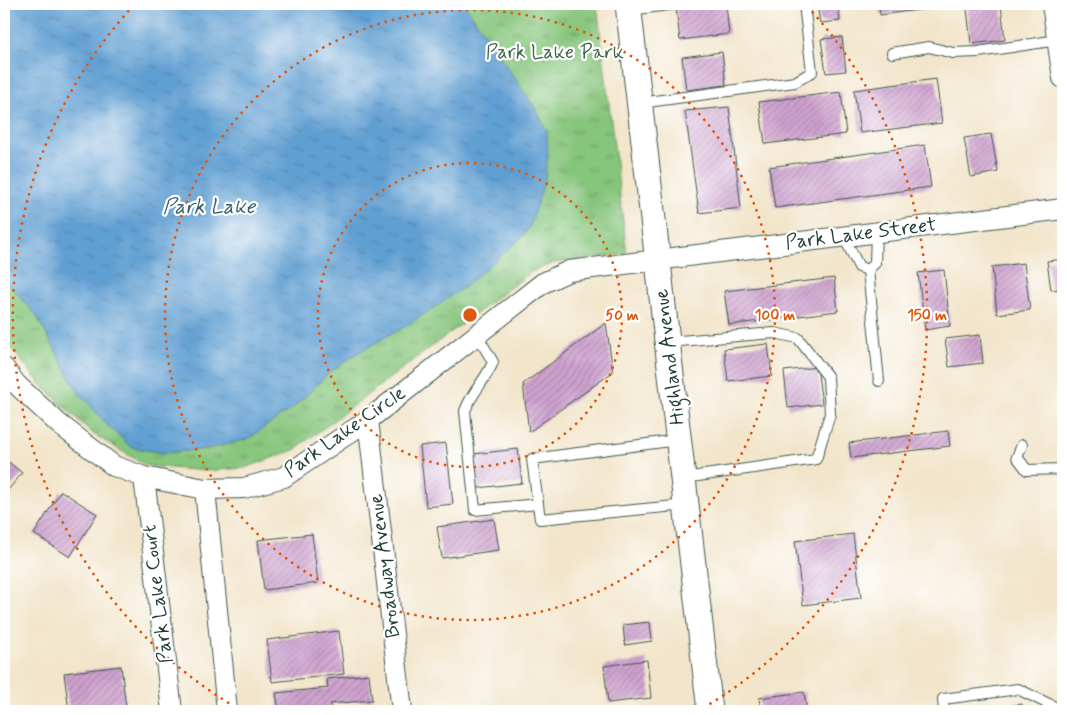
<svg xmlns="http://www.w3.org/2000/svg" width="1067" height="715" viewBox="0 0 1067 715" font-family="Mynerve,sans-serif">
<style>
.grass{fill:url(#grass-tufts);stroke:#528158}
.water{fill:url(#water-ripples);stroke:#406e83}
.building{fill:url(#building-hatch)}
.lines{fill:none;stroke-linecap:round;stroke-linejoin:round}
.service-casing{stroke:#3f564b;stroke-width:12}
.minor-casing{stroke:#3f564b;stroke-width:22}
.tertiary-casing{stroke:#3f564b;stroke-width:27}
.service{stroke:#fff;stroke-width:10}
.minor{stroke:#fff;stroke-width:20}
.tertiary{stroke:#fff;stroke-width:25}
.ring{fill:none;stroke:#de580e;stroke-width:2.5;stroke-dasharray:2.5 5}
.labels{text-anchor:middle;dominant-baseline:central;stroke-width:4.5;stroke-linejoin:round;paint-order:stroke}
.park-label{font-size:20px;fill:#3e6649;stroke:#fff}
.street-label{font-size:20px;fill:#1f3d34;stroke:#fff}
.water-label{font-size:21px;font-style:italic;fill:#365f6b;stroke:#fff}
.centre{fill:#de580e;stroke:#fff;stroke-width:2.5}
.ring-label{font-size:15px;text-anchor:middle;font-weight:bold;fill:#de580e;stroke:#fff;stroke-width:4.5;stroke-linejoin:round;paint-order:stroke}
</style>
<defs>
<pattern id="grass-tufts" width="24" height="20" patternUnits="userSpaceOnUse" patternTransform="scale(1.25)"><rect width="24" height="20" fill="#86c57b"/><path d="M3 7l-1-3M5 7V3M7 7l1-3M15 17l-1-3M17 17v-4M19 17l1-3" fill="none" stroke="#6da166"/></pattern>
<pattern id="water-ripples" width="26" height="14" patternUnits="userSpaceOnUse" patternTransform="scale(1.25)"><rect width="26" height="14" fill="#609fd2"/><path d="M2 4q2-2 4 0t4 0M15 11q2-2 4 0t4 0" fill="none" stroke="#4f83ab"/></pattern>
<pattern id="building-hatch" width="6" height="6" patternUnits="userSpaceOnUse" patternTransform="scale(1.25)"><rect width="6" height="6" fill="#cfa2cf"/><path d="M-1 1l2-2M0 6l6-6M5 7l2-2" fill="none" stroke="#a785a9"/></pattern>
</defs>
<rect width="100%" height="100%" fill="#fff"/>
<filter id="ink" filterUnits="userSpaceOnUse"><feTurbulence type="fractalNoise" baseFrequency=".02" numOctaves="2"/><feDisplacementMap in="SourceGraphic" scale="10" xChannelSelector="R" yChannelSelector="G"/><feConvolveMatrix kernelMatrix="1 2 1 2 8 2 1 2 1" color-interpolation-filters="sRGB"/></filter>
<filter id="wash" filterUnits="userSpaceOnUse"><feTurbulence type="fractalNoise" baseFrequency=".0096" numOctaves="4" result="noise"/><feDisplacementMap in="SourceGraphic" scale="20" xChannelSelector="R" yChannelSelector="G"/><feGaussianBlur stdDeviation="1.12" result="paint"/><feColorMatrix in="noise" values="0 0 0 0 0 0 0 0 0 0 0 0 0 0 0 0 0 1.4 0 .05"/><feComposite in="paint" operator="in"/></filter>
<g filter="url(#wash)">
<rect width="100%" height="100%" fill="#f2e5cb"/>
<path class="grass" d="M464,4H597L627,254L554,263L531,272L294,450L245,468L205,471L147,466L93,434L41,385L4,340V281L12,288L36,315L77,390L131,447L164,453L208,449L294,407L330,372L362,350L411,323L502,57Z"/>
<path class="water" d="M4,4H464L537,111L547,132L548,154L544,183L529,228L521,238L463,288L411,323L362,350L330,372L294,407L248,439L208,449L163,453L131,447L108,426L77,390L36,315L12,288L4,281Z"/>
<g id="blocks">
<g class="building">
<path d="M714,4H726L729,34L680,40L676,8Z"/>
<path d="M817,4H838L840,21L820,23Z"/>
<path d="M879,4H954V5L880,15Z"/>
<path d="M1001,5L1005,40L971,44L967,9Z"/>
<path d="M842,37L846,71L826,73L821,39Z"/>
<path d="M722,52L726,85L686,90L682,57Z"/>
<path d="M936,79L942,123L860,133L854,90Z"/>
<path d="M841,92L846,134L765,144L759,102Z"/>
<path d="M729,107L741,208L699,213L685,111Z"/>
<path d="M991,134L998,172L971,177L964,138Z"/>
<path d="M925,145L931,187L775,208L769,167Z"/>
<path d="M1063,259V289L1051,290L1047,261Z"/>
<path d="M1024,263L1030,310L997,314L992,267Z"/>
<path d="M944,270L950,326L925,330L918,273Z"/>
<path d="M834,278L838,311L729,325L724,291Z"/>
<path d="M606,323L613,372L529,432L523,384Z"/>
<path d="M980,335L983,363L949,367L945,339Z"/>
<path d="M768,344L772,376L728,381L724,349Z"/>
<path d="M817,367L822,404L788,408L784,371Z"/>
<path d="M948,431L950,446L851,458L849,443Z"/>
<path d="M446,443L453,504L426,507L420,446Z"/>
<path d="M518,449L522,483L478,488L474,454Z"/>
<path d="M4,458L22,473L4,495Z"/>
<path d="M61,491L97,514L70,557L34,534Z"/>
<path d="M494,519L499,550L442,558L437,527Z"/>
<path d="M312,534L318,583L264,590L258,540Z"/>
<path d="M853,534L861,598L803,605L795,541Z"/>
<path d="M650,622L652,641L625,645L623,625Z"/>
<path d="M339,631L344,674L272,682L267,640Z"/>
<path d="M647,660L651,698L608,703L604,666Z"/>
<path d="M121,666L126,708L102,711H69L64,673Z"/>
<path d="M369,674L372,700L330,704L331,709L316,711H279L276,693L328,688L327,679Z"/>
<path d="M804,692L807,711H761L759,698Z"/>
<path d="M1022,704L1023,711H974V710Z"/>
</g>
</g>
</g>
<g filter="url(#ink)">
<use href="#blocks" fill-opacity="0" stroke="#3f564b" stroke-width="1"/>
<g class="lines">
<g class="service-casing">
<g id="service">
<path d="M630,10L676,4"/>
<path d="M892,53L929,47L953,53L978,52L1058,40"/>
<path d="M640,103L795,82L812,72L804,4"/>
<path d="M844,237L859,267L868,270L875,263L876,233"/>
<path d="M868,270L879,381"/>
<path d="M477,335L493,362C486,380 471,393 465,411L475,510L538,504"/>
<path d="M668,342L774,333L798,338L828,377L830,414L816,459L684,478"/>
<path d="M678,440L532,459L540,519L686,505"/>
<path d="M1022,445L1017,457L1027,470L1063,469"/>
<path d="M944,711L943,699L1018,689L1063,711"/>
</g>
</g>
<g class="minor-casing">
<g id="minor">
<path d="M1052,4L1063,78"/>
<path d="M4,368L16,384L59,424L114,466L144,477L205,489L244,488L284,477L368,420L543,283L569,271L1063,209"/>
<path d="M368,420L402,711"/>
<path d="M144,477L172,711"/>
<path d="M205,489L227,711"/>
</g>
</g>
<g class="tertiary-casing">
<path id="tertiary" d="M628,4L710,711"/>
</g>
<use href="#service" class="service"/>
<use href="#minor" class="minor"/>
<use href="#tertiary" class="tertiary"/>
</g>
</g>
<g class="ring">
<circle cx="470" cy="315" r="152"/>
<circle cx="470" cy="315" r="305"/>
<path d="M242 711A457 457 0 0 1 133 6M807 6A457 457 0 0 1 698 711"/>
</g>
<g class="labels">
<g class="park-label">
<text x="555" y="52">Park Lake Park</text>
</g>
<g class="street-label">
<text transform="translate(861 234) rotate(-7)">Park Lake Street</text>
<text transform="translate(670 357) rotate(-97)">Highland Avenue</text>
<text transform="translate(345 432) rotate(-35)">Park Lake Circle</text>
<text transform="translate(385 566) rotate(-97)">Broadway Avenue</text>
<text transform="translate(158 594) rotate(-97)">Park Lake Court</text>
</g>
<g class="water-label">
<text x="209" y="207">Park Lake</text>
</g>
</g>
<circle cx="470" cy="315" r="8" class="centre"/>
<g class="ring-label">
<text x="622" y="320">50 m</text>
<text x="775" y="320">100 m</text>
<text x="927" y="320">150 m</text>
</g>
<rect width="1067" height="715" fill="none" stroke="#fff" stroke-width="20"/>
</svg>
